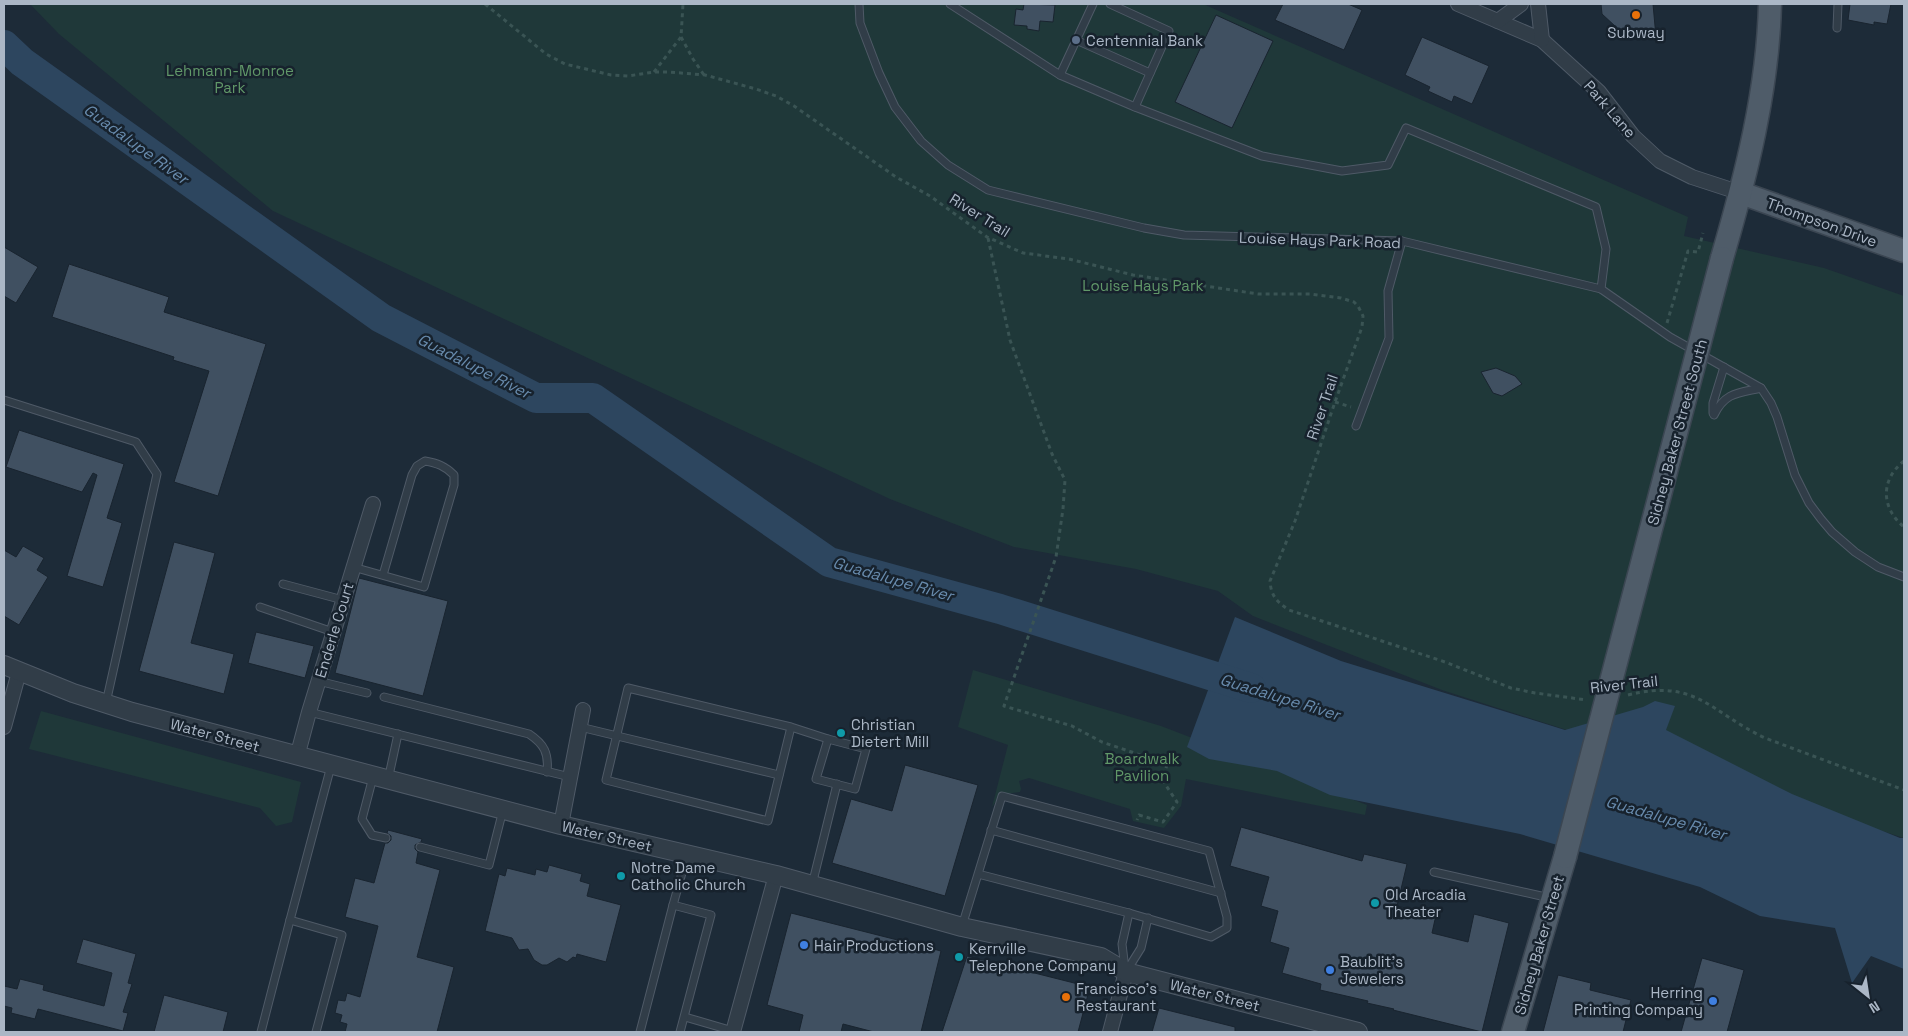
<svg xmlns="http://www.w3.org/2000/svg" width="1908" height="1036" viewBox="0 0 1908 1036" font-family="'Space Grotesk',sans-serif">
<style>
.green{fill:#1f3839}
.water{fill:#2d465f}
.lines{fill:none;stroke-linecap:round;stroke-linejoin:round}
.river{stroke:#2d465f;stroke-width:30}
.building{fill:#405061;stroke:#19242f}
.service-casing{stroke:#4f5a67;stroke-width:9}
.minor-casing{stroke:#4f5a67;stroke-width:16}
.tertiary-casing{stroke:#4f5a67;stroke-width:20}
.primary-casing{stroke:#3b4652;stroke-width:25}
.path{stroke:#3a5454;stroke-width:3;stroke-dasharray:4 4;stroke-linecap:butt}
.service{stroke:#313d48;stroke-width:7}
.minor{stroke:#313d48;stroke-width:14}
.tertiary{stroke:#313d48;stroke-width:18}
.primary{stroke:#4f5c69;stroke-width:22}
.primary-bridge-casing{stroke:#3b4652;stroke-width:25;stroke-linecap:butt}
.primary-bridge{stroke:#4f5c69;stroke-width:22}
.food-dot{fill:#e8710a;stroke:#17222d;stroke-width:2}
.service-dot{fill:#5c6f8a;stroke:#17222d;stroke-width:2}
.culture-dot{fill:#0f9aa8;stroke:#17222d;stroke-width:2}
.shop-dot{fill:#3f7fe0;stroke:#17222d;stroke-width:2}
.labels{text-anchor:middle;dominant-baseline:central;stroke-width:5;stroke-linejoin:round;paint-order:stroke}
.poi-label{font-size:15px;fill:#abb7c6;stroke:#17222d;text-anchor:start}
.park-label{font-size:15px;fill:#619869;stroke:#17222d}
.street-label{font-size:15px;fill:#abb7c6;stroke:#17222d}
.water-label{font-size:16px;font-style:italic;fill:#688bad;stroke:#17222d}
</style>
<rect width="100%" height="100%" fill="#1d2b38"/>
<g class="green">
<path d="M30,4H1203L1688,217L1684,236L1824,268L1904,296V838L1442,690L1253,616L1218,591L1136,569L1014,547L890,499L273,211L59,34Z"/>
<path d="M973,670L1161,726L1367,805L1365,815L1186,779L1181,806L1164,828L1133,821L1130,809L1029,778L1019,781L1021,789L1020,792C1007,793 999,796 992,807L1008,745L958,727Z"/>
<path d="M41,711L301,782L292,822L276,826L260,808L29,749Z"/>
</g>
<path class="water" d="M1235,617L1341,661L1565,730L1643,707L1655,701L1675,706L1666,730L1792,794L1900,838H1904V969L1871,956L1852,983L1835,928L1760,916L1700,887L1520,834L1330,795L1277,771L1209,759L1187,747Z"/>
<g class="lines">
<path class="river" d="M4,45L22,62L381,318L536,398H593L829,562L1000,609L1251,688"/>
</g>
<g class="building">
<path d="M1024,4L1055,5L1053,22L1040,21L1039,31L1027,29V26L1014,25L1016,9L1023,10Z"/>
<path d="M1283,4H1348L1362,10L1344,50L1275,20Z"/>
<path d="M1601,4H1653L1656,37L1630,40L1602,14Z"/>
<path d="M1850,4H1891L1887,24L1874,22V25L1848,20Z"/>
<path d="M1216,15L1273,41L1232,128L1175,102Z"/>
<path d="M1422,37L1489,66L1472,104L1454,96L1452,102L1428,91L1430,87L1405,75Z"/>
<path d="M4,247L38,267L16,303L4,296Z"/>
<path d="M69,264L169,297L164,312L266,344L218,496L174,482L209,371L173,360L174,357L52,317Z"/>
<path d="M1496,368L1515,376L1522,384L1502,396L1493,393L1481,372Z"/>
<path d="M19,430L124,464L107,518L122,523L103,587L67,576L97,475L93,473L82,492L6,467Z"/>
<path d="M174,542L215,553L191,643L234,654L224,694L139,671Z"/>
<path d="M23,546L44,558L37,570L48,577L19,625L4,616V550L16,557Z"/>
<path d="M359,578L448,601L423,696L335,673Z"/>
<path d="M256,632L314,646L305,678L248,663Z"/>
<path d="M905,765L978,785L945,896L832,863L851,799L892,811Z"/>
<path d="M1241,827L1362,861L1364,854L1407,864L1397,906L1436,915L1432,933L1468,942L1474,914L1509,923L1482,1032L1393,1010L1394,1009L1367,1003L1368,1001L1320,990L1321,984L1282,973L1289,948L1270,942L1278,911L1261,906L1269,877L1230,866Z"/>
<path d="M388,830L422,839L421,842L415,845V849L418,852L416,863L440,870L417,957L454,967L437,1032H345L347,1024L340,1022L342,1015L335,1013L338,1000L345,1001L347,993L360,997L378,926L345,917L355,878L374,883L385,843H388L391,840V836L387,833Z"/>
<path d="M549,865L582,874L580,881L590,884L587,896L621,905L606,962L577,954L576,958L573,957L567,962L559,958L547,965H542L534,960L528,949L519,950L512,938L485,931L499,874L505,876L507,868L535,875L536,869L547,872Z"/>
<path d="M791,913L941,951L921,1032H874L843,1024L841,1032H799L803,1015L767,1005Z"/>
<path d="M83,939L136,954L128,983L132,984L123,1012L128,1013L123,1031L38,1009L35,1019L11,1013L12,1008L4,1006V986L17,989L20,979L44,985L43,990L104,1006L112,973L76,963Z"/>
<path d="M967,956L1090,987L1078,1032H942Z"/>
<path d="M1702,958L1744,970L1727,1032H1681Z"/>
<path d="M1558,975L1591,983L1590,990L1631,1000L1623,1032H1543Z"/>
<path d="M164,995L228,1012L223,1032H154Z"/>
<path d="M1159,1008L1235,1027V1032H1152Z"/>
</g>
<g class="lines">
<g class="service-casing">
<g id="service">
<path d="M859,4L860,23L879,73L895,107L921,141L948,165L988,190L1144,228L1184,235L1402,241L1601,289L1670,337L1761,388L1771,403L1777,417L1795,475L1809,503L1821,519L1832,532L1855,552L1878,567L1904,577"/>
<path d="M950,4L1060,75L1135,107L1262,156L1342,171L1388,165L1406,128L1596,207L1606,249L1601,289"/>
<path d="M1110,4L1169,31L1135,107"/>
<path d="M1837,28L1838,4"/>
<path d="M1076,40L1150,73"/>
<path d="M1060,75L1093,4"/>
<path d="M4,400L136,442L157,474L106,703"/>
<path d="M1713,413V403L1724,367"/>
<path d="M1714,415C1725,392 1739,393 1761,388"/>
<path d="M1356,426L1389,338L1388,291L1402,241"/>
<path d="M353,567L424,587L454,485V475C445,466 437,463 425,461L417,466L412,475L383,575"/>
<path d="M283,584L343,600"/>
<path d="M260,607L333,632"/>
<path d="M318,681L367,693"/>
<path d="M384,697L529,734C544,744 549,753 547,772"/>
<path d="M309,712L570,777"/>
<path d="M580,727L779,775"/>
<path d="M791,727L768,821L606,780L628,688L791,727L828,739"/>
<path d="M828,739L866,749L855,789L816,779Z"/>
<path d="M373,777L362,819L372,835L386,838"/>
<path d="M388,780L398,734"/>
<path d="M991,830L1221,893"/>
<path d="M420,847L489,865L503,810"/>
<path d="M1434,872L1550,898"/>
<path d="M812,885L837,784"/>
<path d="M673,905L687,855"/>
<path d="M962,926L1002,796L1209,851L1227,917V928L1211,937L1129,913L978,874"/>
<path d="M1125,969L1122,944L1129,913"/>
<path d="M1126,972L1141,948L1148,918"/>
<path d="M685,1017L733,1031"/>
<path d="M261,1032L290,920"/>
<path d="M316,1032L342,935L290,920L331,766"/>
<path d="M640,1032L673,905L711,915L680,1032"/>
</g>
</g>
<g class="minor-casing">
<g id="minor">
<path d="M1458,4L1542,40L1599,92L1633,136L1660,161L1692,177L1741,193"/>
<path d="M1538,4L1542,40"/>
<path d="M1498,21L1521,4"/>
<path d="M4,727L19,672"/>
<path d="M297,757L309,712L373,504"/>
<path d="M561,825L583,710"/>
<path d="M733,1032L776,875"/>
<path d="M1110,1032L1126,972"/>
</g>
</g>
<g class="tertiary-casing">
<path id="tertiary" d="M4,665L73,693L132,712L561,825L776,875L962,927L1101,957L1126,972L1358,1032"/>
</g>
<g class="primary-casing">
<g id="primary">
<path d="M1741,193L1904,251"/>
<path d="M1722,258C1746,176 1768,90 1770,4"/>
<path d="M1513,1032L1565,857"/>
</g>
</g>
<g class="path">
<path d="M485,4L546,54L565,64L611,75L628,76L654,72H669L705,75L756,89L776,96L794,106L896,177L930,196L987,237L1023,253L1069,259L1133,275L1212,287L1258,294H1310L1341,298L1354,302L1358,306L1363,316L1362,327L1335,402L1295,521L1270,581C1271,596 1277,602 1289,610L1445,662L1511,688L1535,693L1587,700"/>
<path d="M681,37L693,59L704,75"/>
<path d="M654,72L681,37L683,4"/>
<path d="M988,238L1010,340L1052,454L1065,480L1063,509L1056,557L1004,706L1072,726L1102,742L1167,764L1163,781L1177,802L1163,822L1139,815L1137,820"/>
<path d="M1667,323L1688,251L1698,252L1703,233"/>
<path d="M1335,402L1351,407"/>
<path d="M1904,461C1880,480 1881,508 1904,527"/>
<path d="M1628,695C1696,678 1710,712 1765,738L1904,790"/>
</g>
<use href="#service" class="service"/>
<use href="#minor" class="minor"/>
<use href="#tertiary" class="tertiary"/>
<use href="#primary" class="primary"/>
<g class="primary-bridge-casing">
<path id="primary-bridge" d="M1565,857L1722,258"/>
</g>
<use href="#primary-bridge" class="primary-bridge"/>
</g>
<g class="food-dot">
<circle cx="1636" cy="15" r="5"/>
<circle cx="1066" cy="997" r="5"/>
</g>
<circle class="service-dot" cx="1076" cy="40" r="5"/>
<g class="culture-dot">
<circle cx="841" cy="733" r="5"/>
<circle cx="621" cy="876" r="5"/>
<circle cx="1375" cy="903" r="5"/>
<circle cx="959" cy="957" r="5"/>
</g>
<g class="shop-dot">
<circle cx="804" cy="945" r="5"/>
<circle cx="1330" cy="970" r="5"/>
<circle cx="1713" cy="1001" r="5"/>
</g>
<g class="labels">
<g class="poi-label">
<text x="1636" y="32" text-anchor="middle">Subway</text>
<text x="1086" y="40">Centennial Bank</text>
<text x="851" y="724">Christian<tspan x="851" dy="17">Dietert Mill</tspan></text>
<text x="631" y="867">Notre Dame<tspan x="631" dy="17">Catholic Church</tspan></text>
<text x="1385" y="894">Old Arcadia<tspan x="1385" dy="17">Theater</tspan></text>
<text x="814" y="945">Hair Productions</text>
<text x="969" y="948">Kerrville<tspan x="969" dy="17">Telephone Company</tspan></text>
<text x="1340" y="961">Baublit's<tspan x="1340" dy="17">Jewelers</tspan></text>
<text x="1076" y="988">Francisco's<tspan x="1076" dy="17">Restaurant</tspan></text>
<text x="1703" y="992" text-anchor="end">Herring<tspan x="1703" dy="17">Printing Company</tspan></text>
</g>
<g class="park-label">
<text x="230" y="70">Lehmann-Monroe<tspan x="230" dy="17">Park</tspan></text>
<text x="1143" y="285">Louise Hays Park</text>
<text x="1142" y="758">Boardwalk<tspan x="1142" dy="17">Pavilion</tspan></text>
</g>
<g class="street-label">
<text transform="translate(1610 109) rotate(49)">Park Lane</text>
<text transform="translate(980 215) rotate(32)">River Trail</text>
<text transform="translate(1822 222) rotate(20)">Thompson Drive</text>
<text transform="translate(1320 240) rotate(2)">Louise Hays Park Road</text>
<text transform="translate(1322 407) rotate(-71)">River Trail</text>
<text transform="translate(1677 432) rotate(-75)">Sidney Baker Street South</text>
<text transform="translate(334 630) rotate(-73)">Enderle Court</text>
<text transform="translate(1624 684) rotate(-6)">River Trail</text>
<text transform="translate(215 735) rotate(15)">Water Street</text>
<text transform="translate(607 836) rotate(13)">Water Street</text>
<text transform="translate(1539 945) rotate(-74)">Sidney Baker Street</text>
<text transform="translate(1215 995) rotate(14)">Water Street</text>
</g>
<g class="water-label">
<text transform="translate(136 144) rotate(36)">Guadalupe River</text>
<text transform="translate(474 366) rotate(27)">Guadalupe River</text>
<text transform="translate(893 579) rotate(16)">Guadalupe River</text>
<text transform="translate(1280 697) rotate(17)">Guadalupe River</text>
<text transform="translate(1666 818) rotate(16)">Guadalupe River</text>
</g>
</g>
<rect width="1908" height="1036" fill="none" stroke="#abb7c6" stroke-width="10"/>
<g transform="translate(1868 996) rotate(150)" stroke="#17222d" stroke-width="4" paint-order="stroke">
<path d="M0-4L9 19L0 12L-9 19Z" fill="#abb7c6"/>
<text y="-8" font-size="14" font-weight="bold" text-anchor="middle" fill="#abb7c6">N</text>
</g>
</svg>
